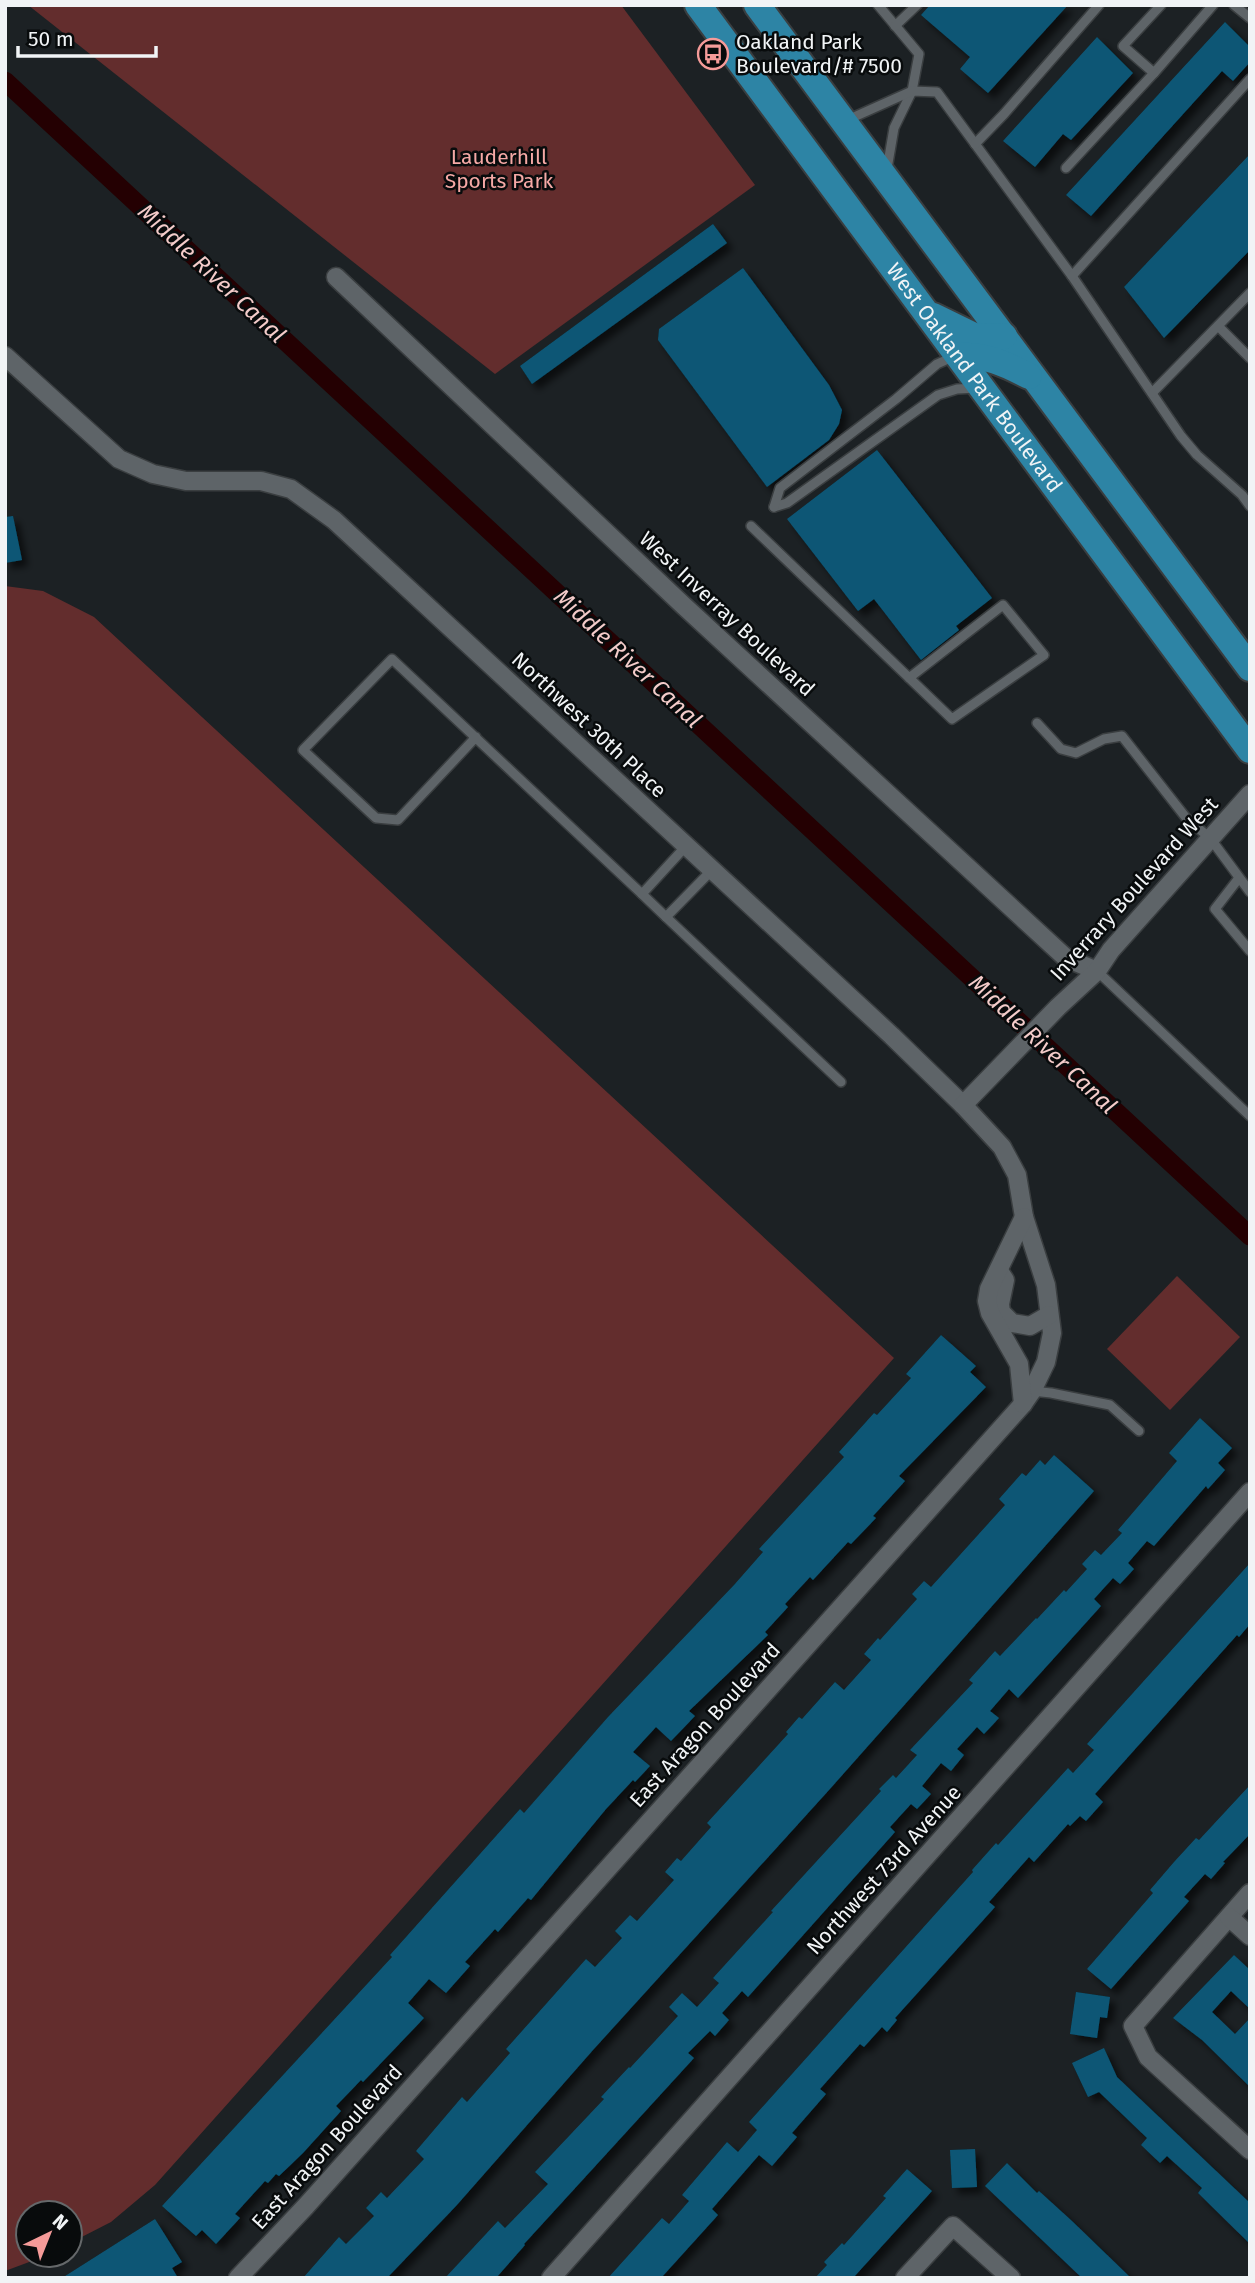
<svg xmlns="http://www.w3.org/2000/svg" width="1255" height="2283" viewBox="0 0 1255 2283" font-family="'Fira Sans',sans-serif">
<style>
.green{fill:#632d2d}
.lines{fill:none;stroke-linecap:round;stroke-linejoin:round}
.canal{stroke:#240002;stroke-width:19}
.building{fill:#0a5675;filter:url(#shadow)}
.lane-casing{stroke:#3a3e40;stroke-width:12}
.street-casing{stroke:#3a3e40;stroke-width:21}
.primary-casing{stroke:#3a3e40;stroke-width:30}
.lane{stroke:#5e6468;stroke-width:9}
.street{stroke:#5e6468;stroke-width:18}
.primary{stroke:#2d84a5;stroke-width:26}
.labels{text-anchor:middle;dominant-baseline:central;stroke-width:5;stroke-linejoin:round;paint-order:stroke}
.poi-label{font-size:21px;fill:#f1f4f6;stroke:#080b0c;text-anchor:start}
.park-label{font-size:21px;fill:#f5a8a5;stroke:#080b0c}
.street-label{font-size:21px;fill:#f1f4f6;stroke:#080b0c}
.water-label{font-size:23px;font-style:italic;fill:#f4ccca;stroke:#080b0c}
</style>
<defs>
<filter id="shadow"><feDropShadow dx="6" dy="6" stdDeviation="3.5" flood-color="#0009"/></filter>
</defs>
<rect width="100%" height="100%" fill="#1c2124"/>
<g class="green">
<path d="M28,5H621L755,185L495,374Z"/>
<path d="M5,586L43,591L94,617L894,1358L155,2185L111,2222L70,2243V2213H28V2255H48L5,2271Z"/>
<path d="M1177,1276L1240,1337L1170,1410L1107,1349Z"/>
</g>
<g class="lines">
<path class="canal" d="M5,81L1250,1236"/>
</g>
<g class="building">
<path d="M930,5H1068L988,93L960,69L970,57L921,15Z"/>
<path d="M1225,22L1250,47V62L1233,81L1222,71L1091,216L1066,195Z"/>
<path d="M1097,37L1133,73L1071,140L1063,134L1035,167L1003,141Z"/>
<path d="M1250,154V250L1164,338L1124,287Z"/>
<path d="M713,224L727,243L532,384L520,366Z"/>
<path d="M743,268L829,385L842,410L839,424L829,440L767,487L658,340L659,329Z"/>
<path d="M877,450L992,598L956,626L959,630L921,660L874,599L858,611L787,519Z"/>
<path d="M13,516L22,560L5,563V517Z"/>
<path d="M941,1335L976,1366L970,1372L986,1387L899,1476L905,1481L873,1516L876,1518L851,1544L848,1542L813,1580L810,1577L785,1604L788,1607L765,1632L768,1635L689,1711L695,1716L671,1741L656,1727L633,1752L650,1766L635,1782L633,1780L606,1809L531,1900L528,1898L498,1932L495,1929L465,1962L470,1966L446,1993L429,1979L408,2003L424,2018L363,2082L361,2080L336,2106L341,2111L303,2153L279,2176L276,2174L268,2183L265,2181L235,2214L240,2218L216,2244L202,2230L196,2236L162,2206L392,1957L390,1955L520,1809L524,1813L608,1717L734,1585L763,1552L759,1549L844,1457L839,1452L874,1413L877,1415L911,1378L906,1374Z"/>
<path d="M1200,1418L1232,1448L1218,1463L1225,1470L1208,1489L1206,1486L1154,1546L1147,1541L1128,1563L1134,1569L1120,1584L1113,1578L1094,1599L1101,1606L1018,1698L1009,1689L990,1711L999,1718L984,1734L977,1727L957,1749L964,1755L951,1771L941,1763L922,1786L931,1794L917,1809L911,1804L890,1827L895,1832L748,1997L742,1991L722,2013L729,2020L715,2036L710,2031L688,2053L694,2058L524,2244L525,2245L496,2278H445L498,2221L505,2228L548,2184L535,2172L604,2099L601,2097L629,2067L630,2068L678,2016L669,2007L682,1993L697,2007L719,1983L713,1978L773,1912L771,1911L881,1791L879,1789L893,1775L896,1778L917,1755L910,1750L973,1683L969,1680L995,1651L1000,1656L1036,1618L1037,1619L1064,1590L1066,1592L1087,1569L1082,1564L1095,1550L1101,1555L1122,1533L1118,1530L1177,1461L1169,1453Z"/>
<path d="M1054,1455L1094,1491L829,1790L593,2050L456,2206L387,2278H303L339,2237L346,2244L374,2216L366,2208L381,2192L387,2198L424,2159L416,2151L462,2097L467,2102L510,2053L506,2049L586,1959L595,1967L622,1938L615,1931L630,1915L637,1921L674,1880L665,1872L677,1858L681,1861L711,1827L707,1823L788,1734L786,1732L799,1717L802,1719L835,1682L844,1690L871,1660L864,1654L878,1638L880,1640L917,1599L912,1594L924,1581L931,1587L1005,1505L999,1499L1022,1473L1026,1476L1040,1460L1045,1465Z"/>
<path d="M1250,1563V1624L1239,1637L1237,1635L1095,1794L1103,1802L1086,1821L1080,1816L1070,1826L1068,1824L1034,1862L1029,1857L989,1902L995,1907L895,2018L897,2020L887,2032L882,2027L864,2047L860,2044L820,2089L826,2094L792,2133L797,2137L772,2166L759,2155L712,2209L718,2215L661,2278H608L662,2218L669,2224L689,2201L682,2195L727,2142L738,2152L757,2130L749,2122L973,1872L972,1870L996,1843L998,1845L1068,1768L1073,1773L1094,1750L1087,1744Z"/>
<path d="M1250,1785V1834L1223,1862L1225,1863L1211,1879L1205,1874L1184,1897L1189,1901L1111,1989L1087,1969L1153,1893L1150,1890L1174,1862L1196,1838L1199,1840Z"/>
<path d="M1234,1955L1250,1970V2009L1231,1991L1212,2012L1235,2034L1250,2018V2087L1202,2040L1173,2018Z"/>
<path d="M1076,1992L1110,1997L1107,2018L1100,2017L1097,2038L1070,2034Z"/>
<path d="M1104,2048L1117,2077L1250,2203V2244L1198,2193L1202,2188L1167,2156L1160,2163L1141,2145L1147,2138L1099,2092L1088,2097L1072,2063Z"/>
<path d="M975,2149L977,2187L952,2188L950,2150Z"/>
<path d="M1007,2163L1037,2193L1039,2191L1072,2221L1131,2278H1082L985,2186Z"/>
<path d="M907,2169L932,2191L853,2278H815L827,2265L824,2262L842,2243L844,2245L886,2198L883,2196Z"/>
<path d="M155,2219L182,2262L172,2268L178,2278H62Z"/>
</g>
<g class="lines">
<g class="lane-casing">
<g id="lane">
<path d="M878,5L919,54L912,91L894,128L887,169"/>
<path d="M1161,5L1123,46L1154,73L1213,5"/>
<path d="M1234,5L1250,18"/>
<path d="M895,26L917,5"/>
<path d="M845,121L912,91L937,92L1072,276L1181,436L1197,455L1242,495L1250,506"/>
<path d="M975,144L1004,114L1099,5"/>
<path d="M1066,168L1154,73"/>
<path d="M1072,276L1250,79"/>
<path d="M1218,326L1250,358"/>
<path d="M1152,393L1250,293"/>
<path d="M774,507L787,503L938,395L957,389L977,388"/>
<path d="M774,507L780,488L896,399L937,364L955,356"/>
<path d="M751,526L952,719L1044,655L1003,605L909,678"/>
<path d="M1037,723L1061,749L1076,753L1104,739L1122,736L1187,819L1210,838L1250,892"/>
<path d="M476,737L398,820L376,818L303,750L392,659L642,894"/>
<path d="M712,870L666,917L841,1082"/>
<path d="M1239,878L1215,909L1250,951"/>
<path d="M666,917L642,894L686,846"/>
<path d="M1097,971L1250,1116"/>
<path d="M1032,1391L1051,1393L1110,1405L1139,1431"/>
</g>
</g>
<g class="street-casing">
<g id="street">
<path d="M336,277L684,606L1066,958L1097,971"/>
<path d="M5,356L119,459L153,474L186,481H261L291,489L334,520L892,1036L963,1105L1002,1147L1017,1175L1024,1217L1046,1285L1052,1333L1046,1362L1032,1391L1023,1404L306,2206L238,2278"/>
<path d="M963,1105L1058,1007L1097,971L1111,950L1250,794"/>
<path d="M999,1271L1005,1280L1000,1304L1001,1312L1012,1323L1030,1326L1049,1315"/>
<path d="M1023,1404L1019,1364L990,1313L987,1301L989,1289L1024,1217"/>
<path d="M1250,1893L1133,2026L1148,2057L1250,2150"/>
<path d="M1229,1917L1250,1936"/>
<path d="M551,2278L1250,1492"/>
<path d="M905,2278L953,2226L1011,2278"/>
</g>
</g>
<g class="primary-casing">
<g id="primary">
<path id="s1" d="M698,5L1250,750"/>
<path d="M757,5L1250,668"/>
<path d="M933,316L976,337L1004,336"/>
<path d="M958,355C988,356 1002,362 1029,376"/>
</g>
</g>
<use href="#lane" class="lane"/>
<use href="#street" class="street"/>
<use href="#primary" class="primary"/>
</g>
<defs>
<g id="bus-ring" transform="scale(1.575)"><circle r="9.5" fill="#080b0c" stroke="#f59b99" stroke-width="1.5"/><path d="M-5-6H5V4H4V6H2V4H-2V6H-4V4H-5ZM-3.5-4V0h7V-4ZM-3.5 1.2v1.5H-2V1.2ZM2 1.2v1.5H3.5V1.2Z" fill="#f59b99"/></g>
</defs>
<g fill-rule="evenodd">
<use href="#bus-ring" x="713" y="54"/>
</g>
<g class="labels">
<g class="poi-label">
<text x="736" y="42">Oakland Park<tspan x="736" dy="24">Boulevard/# 7500</tspan></text>
</g>
<g class="park-label">
<text x="499" y="157">Lauderhill<tspan x="499" dy="24">Sports Park</tspan></text>
</g>
<g class="street-label">
<text stroke="none"><textPath href="#s1" startOffset="464">West Oakland Park Boulevard</textPath></text>
<text transform="translate(727 614) rotate(43)">West Inverray Boulevard</text>
<text transform="translate(589 725) rotate(43)">Northwest 30th Place</text>
<text transform="translate(1134 889) rotate(-48)">Inverrary Boulevard West</text>
<text transform="translate(705 1725) rotate(-48)">East Aragon Boulevard</text>
<text transform="translate(884 1870) rotate(-48)">Northwest 73rd Avenue</text>
<text transform="translate(327 2147) rotate(-48)">East Aragon Boulevard</text>
</g>
<g class="water-label">
<text transform="translate(212 273) rotate(43)">Middle River Canal</text>
<text transform="translate(628 658) rotate(43)">Middle River Canal</text>
<text transform="translate(1043 1044) rotate(43)">Middle River Canal</text>
</g>
</g>
<rect width="1255" height="2283" fill="none" stroke="#f1f4f6" stroke-width="14"/>
<g transform="translate(49 2234) rotate(43)"><circle r="33" fill="#080b0c" stroke="#65686a" stroke-width="2"/>
<path d="M0-5L12 26L0 18L-12 26Z" fill="#f59b99"/>
<text y="-10" font-size="19" font-weight="bold" text-anchor="middle" fill="#f1f4f6">N</text>
</g>
<path d="M18 46v10h138v-10" fill="none" stroke="#f1f4f6" stroke-width="3.5"/>
<text x="28" y="46" font-size="21" fill="#f1f4f6" stroke="#080b0c" stroke-width="5" paint-order="stroke">50 m</text>
</svg>
